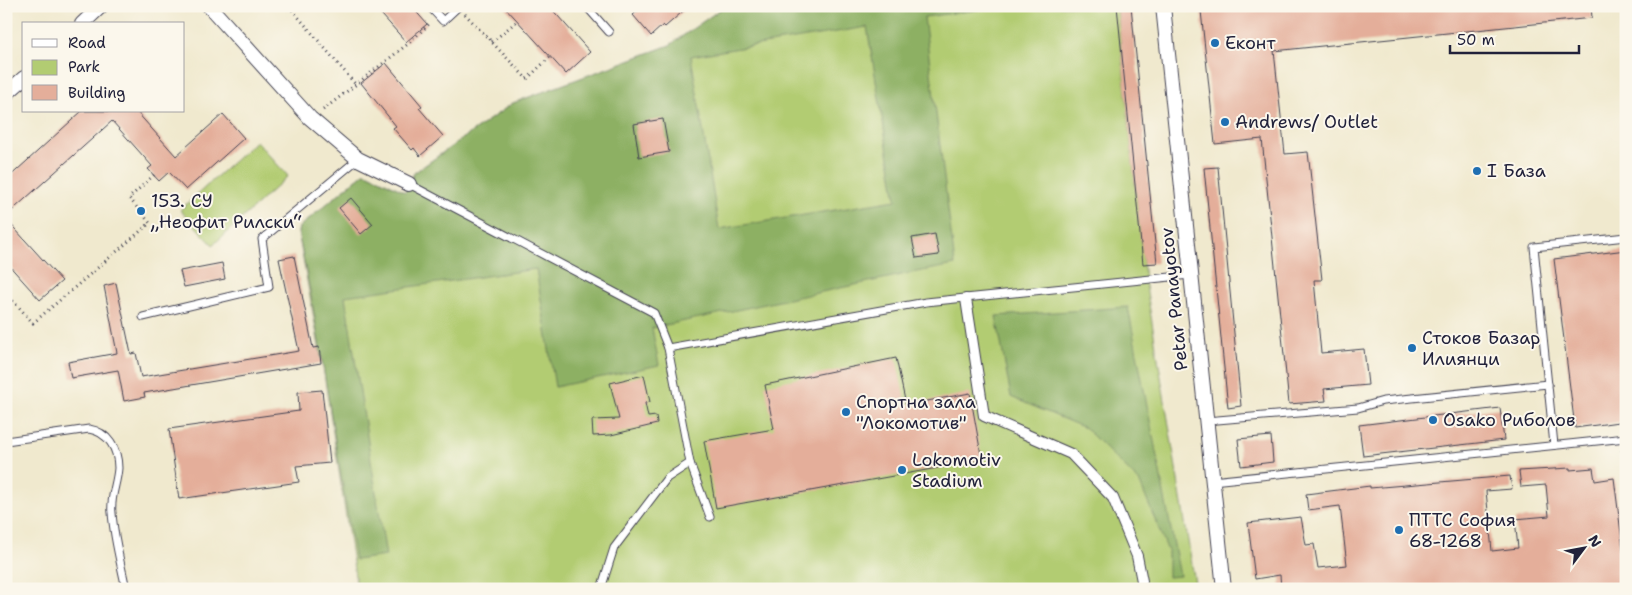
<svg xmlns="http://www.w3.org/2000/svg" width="1632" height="595" viewBox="0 0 1632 595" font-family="'Shantell Sans',sans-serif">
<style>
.green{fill:#b2cc72;stroke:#6a7756}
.forest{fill:#8db064;stroke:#586950;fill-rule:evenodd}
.building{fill:#e4ae9a}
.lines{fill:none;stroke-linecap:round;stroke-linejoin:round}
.service-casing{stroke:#414051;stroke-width:9}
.pedestrian-casing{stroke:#414051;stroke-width:12}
.minor-casing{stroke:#414051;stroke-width:16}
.path{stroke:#414051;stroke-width:3;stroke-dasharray:1 4;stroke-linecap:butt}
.service{stroke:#fff;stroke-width:7}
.pedestrian{stroke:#fff;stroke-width:10}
.minor{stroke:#fff;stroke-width:14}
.poi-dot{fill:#1f6fb2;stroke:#fbf7ec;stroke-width:2}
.labels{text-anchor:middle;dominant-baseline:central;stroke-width:4;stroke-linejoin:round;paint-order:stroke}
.poi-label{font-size:18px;fill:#22223b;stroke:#fbf7ec;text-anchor:start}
.street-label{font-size:18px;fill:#22223b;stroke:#fbf7ec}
</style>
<rect width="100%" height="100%" fill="#fbf7ec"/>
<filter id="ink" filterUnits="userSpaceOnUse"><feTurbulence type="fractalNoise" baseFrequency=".02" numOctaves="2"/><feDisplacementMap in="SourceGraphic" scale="10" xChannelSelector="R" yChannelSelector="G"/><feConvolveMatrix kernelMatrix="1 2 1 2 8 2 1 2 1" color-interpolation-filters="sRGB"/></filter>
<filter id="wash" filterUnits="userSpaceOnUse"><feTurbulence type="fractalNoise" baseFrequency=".0096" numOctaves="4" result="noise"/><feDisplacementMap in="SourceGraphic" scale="20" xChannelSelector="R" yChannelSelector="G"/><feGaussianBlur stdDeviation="1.12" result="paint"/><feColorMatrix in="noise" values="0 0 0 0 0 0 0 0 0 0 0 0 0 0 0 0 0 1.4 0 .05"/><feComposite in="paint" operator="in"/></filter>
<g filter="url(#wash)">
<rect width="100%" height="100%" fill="#f0e9ce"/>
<g class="green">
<path d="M725,6H1117L1145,280L1196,589H357L324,373L298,232L299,227L364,173L369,174L405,192L414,173L513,103L670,45Z"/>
<path d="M256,141L288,176L213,245L180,210Z"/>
</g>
<g class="forest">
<path d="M725,6H1008L924,17L955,265L911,273L652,328L659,365L555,387L536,269L345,296L386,556L355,560L312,300L298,232L299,227L364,173L369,174L405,192L414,173L513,103L670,45ZM867,27L896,200L719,229L691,56Z"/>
<path d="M1128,307L1180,576L1168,577V551L1139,481L1085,428L1011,397L996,316Z"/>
</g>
<g id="blocks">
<g class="building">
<path d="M374,6H411L427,24L406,42Z"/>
<path d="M504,6H549L590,52L566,74Z"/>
<path d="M643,6H689L665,27L663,25L651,36L633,15Z"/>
<path d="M1117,6H1131L1157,263L1143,264Z"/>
<path d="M1245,6H1591L1592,18L1274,51L1285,154L1308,152L1322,280H1314L1321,353L1364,349L1368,385L1324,389L1326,401L1289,404L1262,139L1215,144L1201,11Z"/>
<path d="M386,63L422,106L419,108L443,136L420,156L414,148L412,150L393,128L396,126L361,83Z"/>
<path d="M82,111H136L176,156L223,114L244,138L186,190L169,172L159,181L148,169L152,166L112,121L6,216V180Z"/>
<path d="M663,119L669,152L639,157L634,124Z"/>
<path d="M1218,167L1241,406L1228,408L1204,168Z"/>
<path d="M351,198L373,224L361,234L339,208Z"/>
<path d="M6,219L62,281L40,300L6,262Z"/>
<path d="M935,234L939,255L916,258L912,238Z"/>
<path d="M1626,250V421L1575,428L1554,259Z"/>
<path d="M294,256L313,348L319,347L321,363L144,393L145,397L124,401L118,370L71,378L68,362L117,353L104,286L116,283L131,354L136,353L141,377L299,351L279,259Z"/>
<path d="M222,263L225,279L184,287L180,271Z"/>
<path d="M896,358L906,405L970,393L982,460L716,508L704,441L774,429L765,385Z"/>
<path d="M644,375L650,402L645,403L648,417L656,416L657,424L611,435L593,436L592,420L619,419L610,383Z"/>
<path d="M322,390L330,463L296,466L299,482L179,499L169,429L299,411L298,392Z"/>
<path d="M1500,408L1504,440L1363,456L1359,425Z"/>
<path d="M1271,436L1273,462L1241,466L1238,439Z"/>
<path d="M1570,468V470L1593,468L1595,481L1614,478L1624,557H1626V589H1281L1280,575L1255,579L1248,523L1301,517L1306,545L1314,544L1318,568L1347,565L1340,506L1308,510L1306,494L1370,486V488L1510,476L1512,489L1486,491L1492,551L1518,548L1515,519L1549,516L1546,485L1521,487L1519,471Z"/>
</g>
</g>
</g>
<g filter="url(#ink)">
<use href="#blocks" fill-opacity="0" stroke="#414051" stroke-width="1"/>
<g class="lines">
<g class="service-casing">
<g id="service">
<path d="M429,6L443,21L459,6"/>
<path d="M586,6L609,32"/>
<path d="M409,184L654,313L668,348L690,463L710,517"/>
<path d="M143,317L269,287L262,239L358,159"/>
<path d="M668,348L926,302L1190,275"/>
<path d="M1206,421L1358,408L1383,401L1548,384"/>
<path d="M6,441L89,429C108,432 118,449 118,468C117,484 110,497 112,513C114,539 121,564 126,589"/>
<path d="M1554,445L1534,247L1626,237"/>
<path d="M1212,481L1626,438"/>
<path d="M601,589L614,548L667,478L690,463"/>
</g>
</g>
<g class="pedestrian-casing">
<path id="pedestrian" d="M966,299L984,416L1071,454L1113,498L1137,556L1142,581"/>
</g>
<g class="minor-casing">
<g id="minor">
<path d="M209,6L310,118L358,159L409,184"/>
<path d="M1163,6L1224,589"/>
<path d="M82,24L101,6"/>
<path d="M6,94L24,78"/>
</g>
</g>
<g class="path">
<path d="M289,6L356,85"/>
<path d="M465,14L527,79L550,57"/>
<path d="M492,42L517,21"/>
<path d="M323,110L408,44L430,23"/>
<path d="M6,293L33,323L150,223L129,198L154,175"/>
<path d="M1622,450L1626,481"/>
</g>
<use href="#service" class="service"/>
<use href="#pedestrian" class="pedestrian"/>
<use href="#minor" class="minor"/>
</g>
</g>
<g class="poi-dot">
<circle cx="1215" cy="43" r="5"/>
<circle cx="1225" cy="122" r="5"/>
<circle cx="1477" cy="171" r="5"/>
<circle cx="141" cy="211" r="5"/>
<circle cx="1412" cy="348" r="5"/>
<circle cx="846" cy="412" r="5"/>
<circle cx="1433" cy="420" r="5"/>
<circle cx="902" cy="470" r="5"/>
<circle cx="1399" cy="530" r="5"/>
</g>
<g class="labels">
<g class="poi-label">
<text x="1225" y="43">Еконт</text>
<text x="1235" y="122">Andrews/ Outlet</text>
<text x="1487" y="171">I База</text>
<text x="151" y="201">153. СУ<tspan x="151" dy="21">„Неофит Рилски“</tspan></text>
<text x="1422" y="338">Стоков Базар<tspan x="1422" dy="21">Илиянци</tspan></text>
<text x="856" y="402">Спортна зала<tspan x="856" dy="21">"Локомотив"</tspan></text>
<text x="1443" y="420">Osako Риболов</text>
<text x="912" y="460">Lokomotiv<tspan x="912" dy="21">Stadium</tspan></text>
<text x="1409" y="520">ПТТС София<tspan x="1409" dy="21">68-1268</tspan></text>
</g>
<g class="street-label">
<text transform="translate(1174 299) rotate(-96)">Petar Panayotov</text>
</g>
</g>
<rect width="1632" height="595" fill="none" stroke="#fbf7ec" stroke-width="25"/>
<rect x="22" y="22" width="162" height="90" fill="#fbf7ec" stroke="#a4a2a5"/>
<rect x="32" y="39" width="25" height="8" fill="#ffffff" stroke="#a4a2a5"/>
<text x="68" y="48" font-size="15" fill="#22223b">Road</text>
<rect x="32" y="60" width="25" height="15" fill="#b2cc72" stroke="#a4a2a5"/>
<text x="68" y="72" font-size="15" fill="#22223b">Park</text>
<rect x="32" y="85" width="25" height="15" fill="#e4ae9a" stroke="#a4a2a5"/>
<text x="68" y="98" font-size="15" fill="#22223b">Building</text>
<g transform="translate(1584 548) rotate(58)" stroke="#fbf7ec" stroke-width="4" paint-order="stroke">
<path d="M0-4L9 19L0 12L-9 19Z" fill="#22223b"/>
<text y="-8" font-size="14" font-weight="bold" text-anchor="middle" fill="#22223b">N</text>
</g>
<path d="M1450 45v8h129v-8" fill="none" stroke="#22223b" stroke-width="2.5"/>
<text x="1457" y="45" font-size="15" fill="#22223b" stroke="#fbf7ec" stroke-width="4" paint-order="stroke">50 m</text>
</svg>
